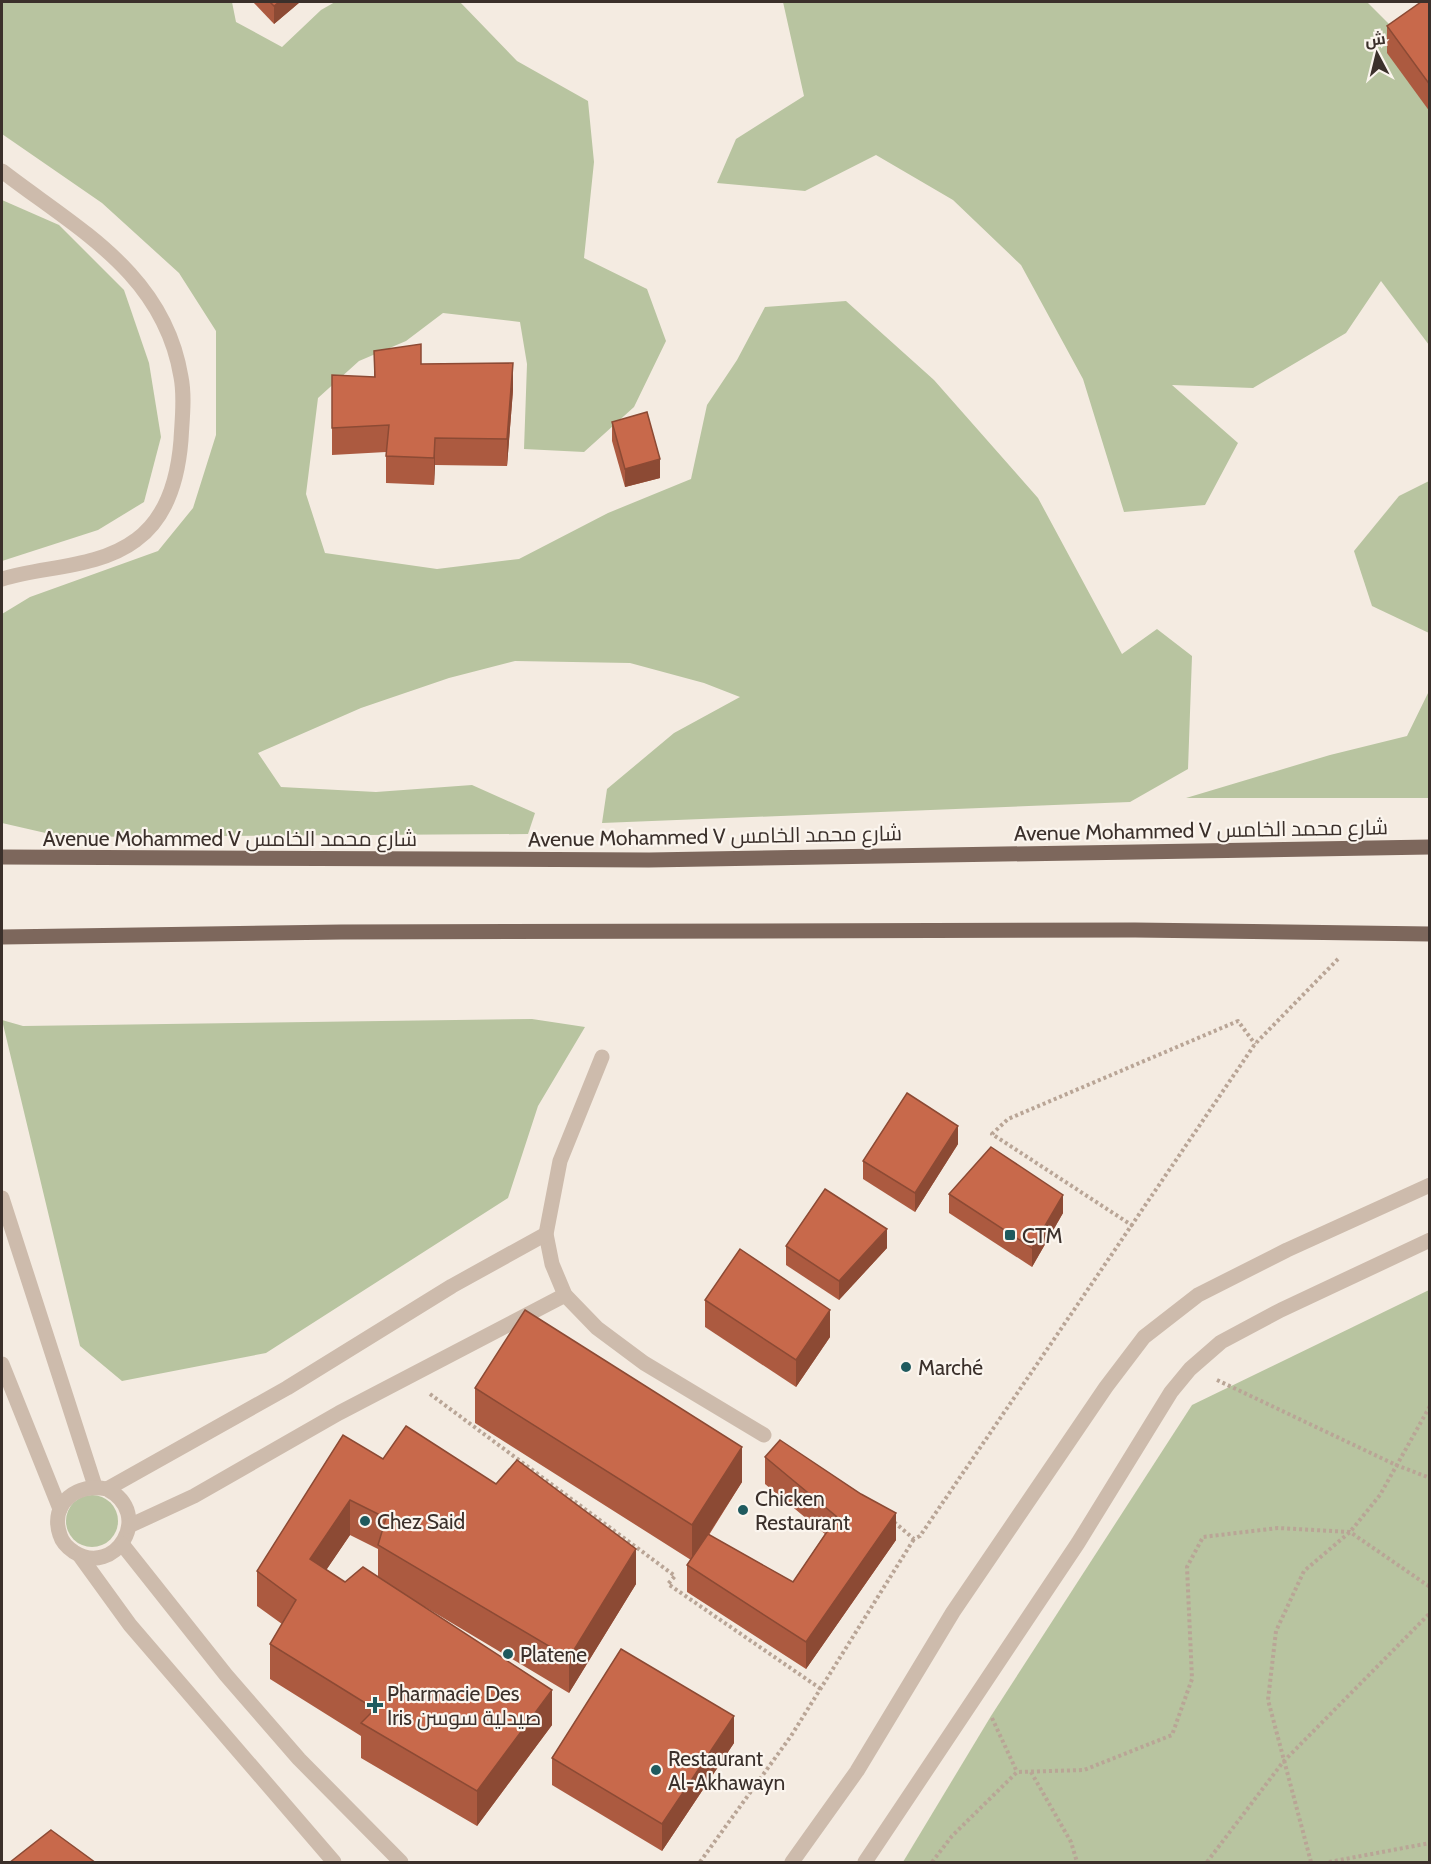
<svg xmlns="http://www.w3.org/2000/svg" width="1431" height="1864" viewBox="0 0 1431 1864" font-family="Cabin,Cairo,sans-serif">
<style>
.green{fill:#b8c4a0}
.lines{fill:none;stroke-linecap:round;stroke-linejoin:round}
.path{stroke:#b9a596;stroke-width:4;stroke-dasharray:3 3;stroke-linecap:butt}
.minor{stroke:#cdbbac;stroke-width:15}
.major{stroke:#7d675c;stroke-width:15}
.wall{fill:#ac5a40;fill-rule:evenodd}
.shaded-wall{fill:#8c4a34}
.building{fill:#c8694b;stroke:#8c4a34;stroke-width:1.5}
.poi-dot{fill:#1f5a5e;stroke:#fbf5ee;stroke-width:2}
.labels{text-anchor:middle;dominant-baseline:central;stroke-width:4.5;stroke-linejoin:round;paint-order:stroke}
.street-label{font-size:21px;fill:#3b302b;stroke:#fbf5ee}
.poi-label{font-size:21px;fill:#3b302b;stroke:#fbf5ee;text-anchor:start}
</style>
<rect width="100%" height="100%" fill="#f4ebe1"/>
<g class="green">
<path d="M2,2H232L236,22L282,47L321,10L335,2H460L517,61L588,101L594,162L584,258L647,289L666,341L634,407L584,452L524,449L527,364L520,322L443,313L406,341L359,361L318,398L306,494L325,553L437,569L519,559L608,513L691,479L707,405L737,360L765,307L846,301L934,380L1038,498L1122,654L1157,629L1192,656L1188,769L1130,802L602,823L607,789L674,733L740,697L704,683L630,663L515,661L449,678L361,708L258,753L281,787L376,792L472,785L535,813L528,834L63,837L2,823V614L30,597L158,551L193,508L216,435V331L179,273L102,203L2,134Z"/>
<path d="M783,2H1367L1406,41L1429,92V345L1381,281L1346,333L1253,388L1172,385L1238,443L1205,505L1124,512L1083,379L1021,265L953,200L876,155L805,191L717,183L736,139L804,96Z"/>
<path d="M2,200L59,225L124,290L149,363L161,437L144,502L98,530L2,561Z"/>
<path d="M1429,481V633L1372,606L1354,551L1399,496Z"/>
<path d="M1429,691V798H1186L1330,755L1407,736Z"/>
<path d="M532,1019L585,1027L538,1106L508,1198L266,1353L122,1381L80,1346L2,1020L23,1026Z"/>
<path d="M1429,1290V1862H903L991,1716L1192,1405Z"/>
<circle cx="92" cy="1521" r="26"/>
</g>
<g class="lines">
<g class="path">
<path d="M1133,1226L992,1134L1008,1119L1238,1021L1255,1044"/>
<path d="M1217,1380L1396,1465L1430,1478"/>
<path d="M430,1394L675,1576L668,1584L821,1689"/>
<path d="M894,1522L914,1539L920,1536L1255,1044L1339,958"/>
<path d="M992,1718L1017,1772"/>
<path d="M1031,1772L1071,1842L1077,1862"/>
<path d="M700,1862L791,1736L914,1539"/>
<path d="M932,1862L952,1836L1017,1772L1084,1770L1172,1735L1192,1679L1187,1567L1203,1537L1278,1528L1350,1532L1430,1587"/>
<path d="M1207,1862L1283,1762L1430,1613"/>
<path d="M1311,1862L1268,1700L1276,1631L1304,1571L1350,1532L1380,1495L1430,1406"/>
<path d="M1329,1862L1430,1843"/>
</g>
<g class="minor">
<path d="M2,171C77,229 164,273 181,377C185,397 182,420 181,440C178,478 168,517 136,540C99,568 44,566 2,579"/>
<path d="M602,1057L560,1161L546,1234L552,1264L565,1295L597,1328L644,1363L764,1435"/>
<path d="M2,1198L95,1486"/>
<path d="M2,1364L60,1509"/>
<path d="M107,1489C155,1514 115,1578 74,1552C68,1548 62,1542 60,1535C49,1503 78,1482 107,1489L287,1388L452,1286L546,1234"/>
<path d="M129,1526L194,1496L339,1413L565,1295"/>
<path d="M122,1544L226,1675L299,1759L401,1862"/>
<path d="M80,1556L130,1625L334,1862"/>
<path d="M792,1862L857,1771L953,1612L1106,1387L1144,1337L1198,1295L1287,1250L1430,1185"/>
<path d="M865,1862L1078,1543L1171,1392L1190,1369L1221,1342L1281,1310L1430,1240"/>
</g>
<g class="major">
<path d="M2,857L649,860L1430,847"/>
<path d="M2,937L341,932L1135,930L1430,934"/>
</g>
</g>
<g class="wall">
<path d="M253,2H300L274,24Z"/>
<path d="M1430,2V112L1387,53V26Z"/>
<path d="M374,351L513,390L507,466L435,465L434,485L386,483V452L332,455V428L374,377Z"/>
<path d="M612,422L660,478L625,487L612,441Z"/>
<path d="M958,1144L915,1212L863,1179V1161Z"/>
<path d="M949,1194L1063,1213L1032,1267L949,1213Z"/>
<path d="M786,1246L887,1248L839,1300L786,1265Z"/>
<path d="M705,1300L830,1337L796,1387L705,1327Z"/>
<path d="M475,1388L742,1482L709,1535L793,1582L825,1534L765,1484V1457L896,1540L806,1669L687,1592V1565L691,1560L475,1423Z"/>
<path d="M383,1459L636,1584L569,1693L425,1607L552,1725L477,1826L361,1758V1736L270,1679V1644L282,1624L257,1606V1571ZM350,1535L378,1549V1577L345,1582L326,1570Z"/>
<path d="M734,1743L662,1851L552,1785V1758Z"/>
</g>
<g class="shaded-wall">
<path d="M279,2H300L274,24V6Z"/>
<path d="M513,363V390L507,466V439Z"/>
<path d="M435,438V465L434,485V458Z"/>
<path d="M660,459V478L625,487V469Z"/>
<path d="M958,1126V1144L915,1212V1193Z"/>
<path d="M1063,1195V1213L1032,1267V1248Z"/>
<path d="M887,1229V1248L839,1300V1281Z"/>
<path d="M830,1310V1337L796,1387V1360Z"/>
<path d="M742,1447V1482L692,1560V1525Z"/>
<path d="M350,1500V1535L310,1594V1559Z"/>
<path d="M896,1513V1540L806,1669V1642Z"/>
<path d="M636,1549V1584L569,1693V1658Z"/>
<path d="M552,1690V1725L477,1826V1791Z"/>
<path d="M734,1716V1743L662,1851V1824Z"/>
</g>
<g class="building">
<path d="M270,2H279L274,6Z"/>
<path d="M1421,2H1430V85L1387,26Z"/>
<path d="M421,344V364L513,363L507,439L435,438L434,458L386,456L389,425L332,428V375L375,377L374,351Z"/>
<path d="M647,412L660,459L625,469L612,422Z"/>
<path d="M907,1093L958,1126L915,1193L863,1161Z"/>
<path d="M991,1147L1063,1195L1032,1248L949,1194Z"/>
<path d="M825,1189L887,1229L839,1281L786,1246Z"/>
<path d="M740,1249L830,1310L796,1360L705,1300Z"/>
<path d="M525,1310L742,1447L692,1525L475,1388Z"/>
<path d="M406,1426L496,1484L517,1460L636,1549L569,1658L378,1545L386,1518L350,1500L310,1559L345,1582L363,1567L552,1690L477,1791L361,1723L375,1709L270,1644L296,1600L257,1571L343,1435L383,1459Z"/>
<path d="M780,1440L861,1494L896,1513L806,1642L687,1565L708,1534L793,1582L837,1517L765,1457Z"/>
<path d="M621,1649L734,1716L662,1824L552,1758Z"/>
<path d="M51,1830L96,1863H9Z"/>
</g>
<g class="poi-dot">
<rect x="1004" y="1229" width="12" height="12" rx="3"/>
<circle cx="906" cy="1367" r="6"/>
<circle cx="743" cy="1510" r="6"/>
<circle cx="365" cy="1521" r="6"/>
<circle cx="508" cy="1654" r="6"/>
<path d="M372 1696h6v6h6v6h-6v6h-6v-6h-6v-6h6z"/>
<circle cx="656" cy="1770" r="6"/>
</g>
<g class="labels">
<g class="street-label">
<text transform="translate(1201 830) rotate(-1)">Avenue Mohammed V شارع محمد الخامس</text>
<text transform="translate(715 836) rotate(-1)">Avenue Mohammed V شارع محمد الخامس</text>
<text x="230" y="838">Avenue Mohammed V شارع محمد الخامس</text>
</g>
<g class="poi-label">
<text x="1022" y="1235">CTM</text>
<text x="918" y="1367">Marché</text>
<text x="755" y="1498">Chicken<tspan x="755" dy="24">Restaurant</tspan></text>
<text x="377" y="1521">Chez Said</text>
<text x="520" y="1654">Platene</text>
<text x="387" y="1693">Pharmacie Des<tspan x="387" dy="24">Iris صيدلية سوسن</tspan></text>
<text x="668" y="1758">Restaurant<tspan x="668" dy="24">Al-Akhawayn</tspan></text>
</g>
</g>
<rect width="1431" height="1864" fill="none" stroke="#3b302b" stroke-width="6"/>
<g transform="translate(1377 54) rotate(353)" stroke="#fbf5ee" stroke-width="4.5" paint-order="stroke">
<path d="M0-4.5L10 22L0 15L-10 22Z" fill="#3b302b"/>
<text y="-9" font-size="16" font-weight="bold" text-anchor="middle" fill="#3b302b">ش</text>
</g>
</svg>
